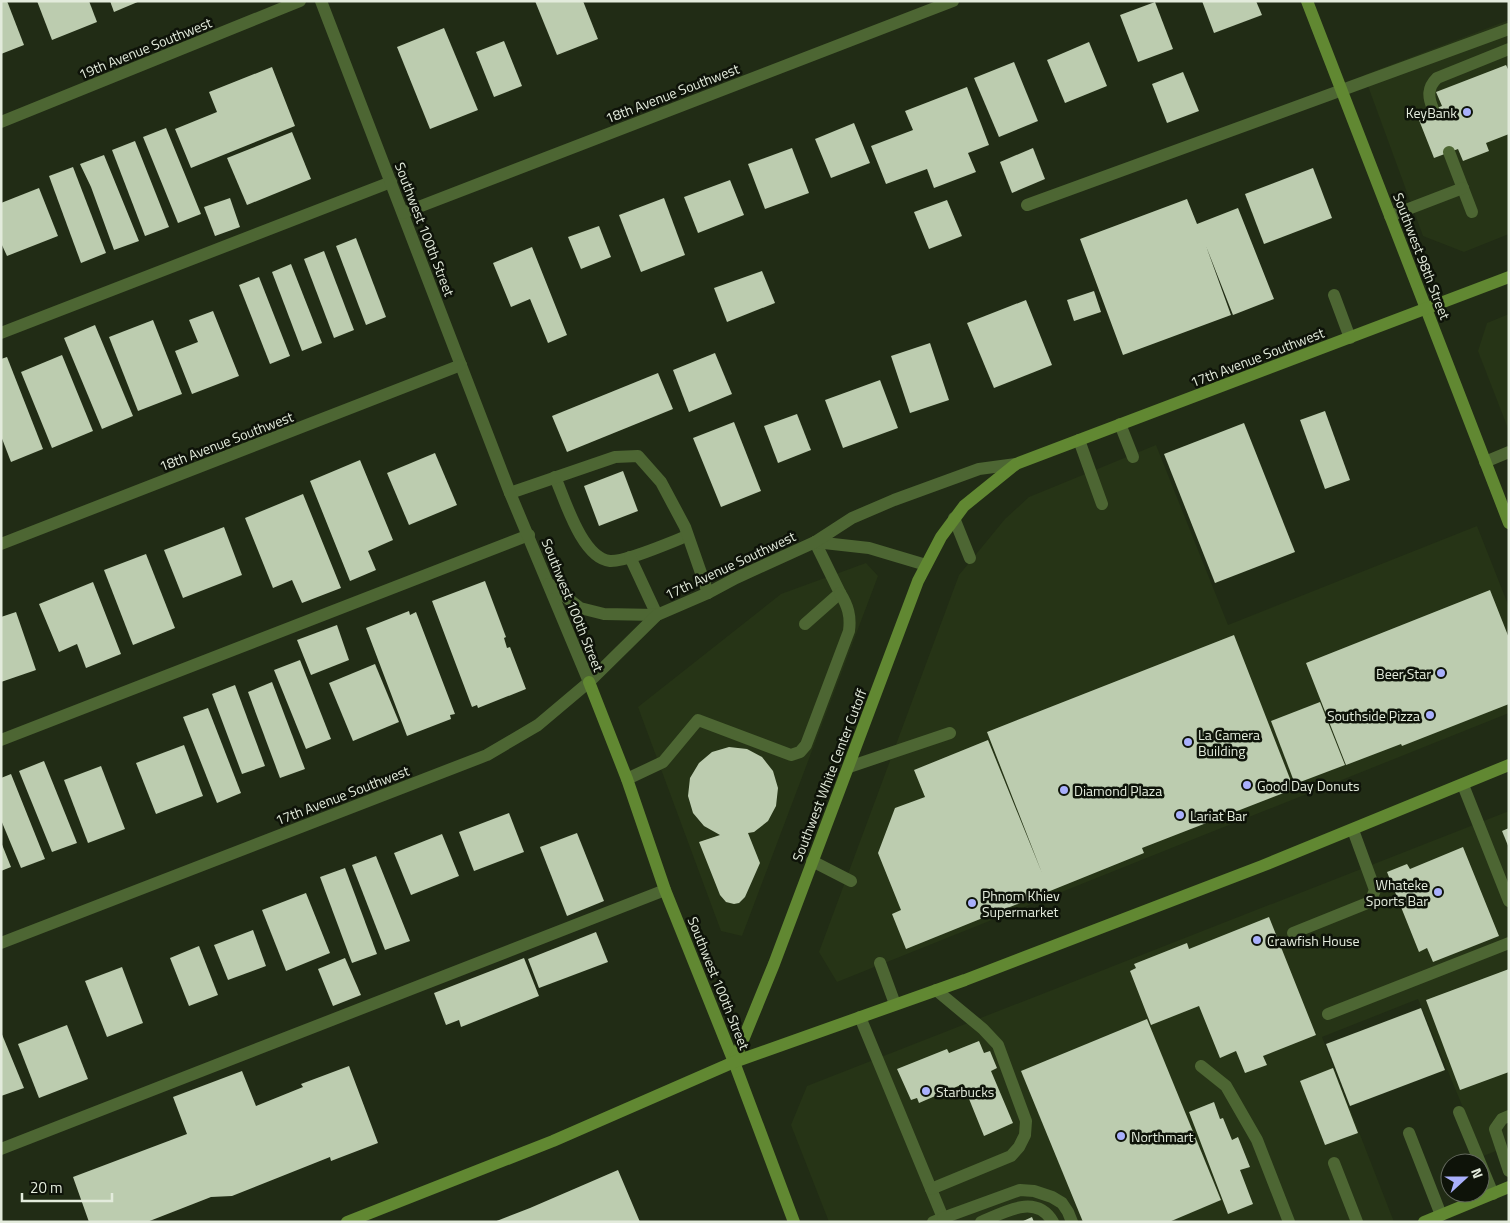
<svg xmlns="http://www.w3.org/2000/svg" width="1510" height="1223" viewBox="0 0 1510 1223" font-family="'Titillium Web',sans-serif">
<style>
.built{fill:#263416}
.building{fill:#bcccaf}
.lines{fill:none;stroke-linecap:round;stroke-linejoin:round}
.lane{stroke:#4d6633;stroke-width:12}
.street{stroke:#4d6633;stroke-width:12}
.secondary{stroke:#618832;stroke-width:12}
.poi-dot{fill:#a9b0fc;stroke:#0e1309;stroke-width:2}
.labels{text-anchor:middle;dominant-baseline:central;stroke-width:5;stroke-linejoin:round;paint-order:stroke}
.street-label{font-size:14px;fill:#e3ebdc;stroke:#0e1309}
.poi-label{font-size:14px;fill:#e3ebdc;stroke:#0e1309;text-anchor:start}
</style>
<rect width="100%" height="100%" fill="#212c15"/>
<g class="built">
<path d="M1509,20V234L1464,252L1423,236L1364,75Z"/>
<path d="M1509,314V431L1478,351L1487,323Z"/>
<path d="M1156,445L1228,625L1477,526L1509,607V713L837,982L819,952L959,575L1005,519L1029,497Z"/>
<path d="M866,563L878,576L742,936L721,931L638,707L781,594Z"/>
<path d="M1509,811V1146L1483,1156L1418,999L1322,1037L1394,1222H829L791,1125L807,1086Z"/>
</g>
<g class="building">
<path d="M7,1L24,45L1,54V2Z"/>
<path d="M37,1H89L97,22L52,40Z"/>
<path d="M110,1H140L114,12Z"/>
<path d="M535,1H583L598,39L557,55Z"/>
<path d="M1202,1H1256L1262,15L1214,33Z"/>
<path d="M1155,2L1173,49L1138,62L1120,15Z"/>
<path d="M444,28L478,110L430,129L397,47Z"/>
<path d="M504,41L522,86L494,97L476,52Z"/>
<path d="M1089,42L1107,86L1065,103L1047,60Z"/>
<path d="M1014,62L1038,121L999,137L974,78Z"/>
<path d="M1506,65L1509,71V134L1486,143L1489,151L1463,161L1458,149L1434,158L1417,115L1442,106L1436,92Z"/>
<path d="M272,67L295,126L191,168L175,129L217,112L209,92Z"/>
<path d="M1183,72L1199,111L1167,123L1152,84Z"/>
<path d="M967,87L989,145L968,153L976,172L934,188L927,169L886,184L871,146L913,130L905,111Z"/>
<path d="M854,123L870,163L831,178L815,139Z"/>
<path d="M166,128L201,214L178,223L143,137Z"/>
<path d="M292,132L311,179L247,205L227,158Z"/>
<path d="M135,141L169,227L145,236L112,150Z"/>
<path d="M792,148L809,193L765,209L748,164Z"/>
<path d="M1033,148L1045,179L1012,193L1000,162Z"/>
<path d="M104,155L139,241L114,250L91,187L80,164Z"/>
<path d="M73,167L106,253L81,263L49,176Z"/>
<path d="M1313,168L1332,218L1264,244L1245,194Z"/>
<path d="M730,180L744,215L698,233L684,197Z"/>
<path d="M39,188L58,236L7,256L1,243V203Z"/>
<path d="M230,198L240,227L215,236L204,207Z"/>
<path d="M664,198L685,255L641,272L619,215Z"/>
<path d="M1187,199L1197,224L1238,208L1274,299L1233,315L1206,246L1231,315L1123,355L1080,239Z"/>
<path d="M947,200L962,236L929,249L914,212Z"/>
<path d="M599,226L611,257L581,269L568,237Z"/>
<path d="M356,238L386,317L366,325L336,246Z"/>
<path d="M532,247L567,335L548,343L530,299L511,307L493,263Z"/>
<path d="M324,251L354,330L334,338L304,259Z"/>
<path d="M291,264L322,343L302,351L272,272Z"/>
<path d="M762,271L775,303L727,322L714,288Z"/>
<path d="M259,277L290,356L270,364L239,285Z"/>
<path d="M1094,291L1101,312L1074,321L1067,300Z"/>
<path d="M1026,300L1052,365L994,388L967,323Z"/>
<path d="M213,311L239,376L192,394L175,351L198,342L189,320Z"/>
<path d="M153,320L182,394L138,411L109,337Z"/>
<path d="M95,325L133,416L102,429L64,338Z"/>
<path d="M930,343L949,400L910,413L891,356Z"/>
<path d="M715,353L732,394L689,412L673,370Z"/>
<path d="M62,355L93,431L52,448L21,372Z"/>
<path d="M7,357L43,449L11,462L1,436V359Z"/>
<path d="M658,373L673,409L567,452L552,416Z"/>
<path d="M880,380L898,428L843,448L825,400Z"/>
<path d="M1325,411L1350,480L1325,489L1300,420Z"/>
<path d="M797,414L811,450L778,463L764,426Z"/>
<path d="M734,422L761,491L721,507L693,438Z"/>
<path d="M1244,423L1295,552L1215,583L1164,454Z"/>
<path d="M435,453L457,505L409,525L387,473Z"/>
<path d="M360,460L393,540L368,551L376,570L350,581L310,481Z"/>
<path d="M623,471L638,511L599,526L584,486Z"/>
<path d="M303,494L341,588L302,603L292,580L273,588L245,518Z"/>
<path d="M224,527L242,575L183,598L164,550Z"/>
<path d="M146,554L175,628L133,645L104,570Z"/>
<path d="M485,581L506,637L504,638L507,648L510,647L526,689L478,708L477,705L472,707L432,601Z"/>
<path d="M93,582L121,654L86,668L77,644L59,652L39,604Z"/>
<path d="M1490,590L1509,638V704L1402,746L1401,744L1346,765L1306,663Z"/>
<path d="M409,611L410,615L416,612L455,714L450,715L451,719L407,736L366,628Z"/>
<path d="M16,612L36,670L1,682V617Z"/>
<path d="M337,625L349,660L311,675L297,640Z"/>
<path d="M1234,635L1294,789L1142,848L1144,853L906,949L892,914L901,910L878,853L895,808L925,797L914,770L988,740L1042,873L987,732Z"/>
<path d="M300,660L331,739L306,749L274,670Z"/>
<path d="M375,664L399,722L353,741L329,683Z"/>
<path d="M272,682L305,769L280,778L248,692Z"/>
<path d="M235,685L265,766L242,774L212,694Z"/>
<path d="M1320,702L1345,765L1295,784L1271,721Z"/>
<path d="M208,708L241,793L217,803L183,717Z"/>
<path d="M184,745L203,796L156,814L136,763Z"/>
<path d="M729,747L747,749L762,757L773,771L778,788L776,806L768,821L754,832L748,833L760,863L745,897L739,903L734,904L726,902L720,895L699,842L720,835L704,826L693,813L688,796L690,778L699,763L712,752Z"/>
<path d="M44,761L77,843L52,852L19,771Z"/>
<path d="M101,766L125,829L88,843L64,780Z"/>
<path d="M11,774L45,859L21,868L1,820V778Z"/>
<path d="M509,813L524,852L474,871L459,832Z"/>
<path d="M1509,828V848L1502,831Z"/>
<path d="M577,833L604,901L567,916L540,847Z"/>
<path d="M442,834L459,876L411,895L394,853Z"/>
<path d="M1,842L11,867L1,871Z"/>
<path d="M1463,847L1499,936L1433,962L1427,948L1419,952L1387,872L1407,864L1410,869Z"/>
<path d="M376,856L410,941L385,950L352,865Z"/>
<path d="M345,868L377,954L352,963L320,877Z"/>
<path d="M306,893L330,953L286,971L262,910Z"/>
<path d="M1269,917L1316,1035L1263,1056L1267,1065L1245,1073L1236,1051L1220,1058L1199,1006L1151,1025L1130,971L1136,968L1134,964L1187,943L1189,949Z"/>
<path d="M253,930L266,966L228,980L214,945Z"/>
<path d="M596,932L608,962L539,988L528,959Z"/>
<path d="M199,946L218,995L189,1006L170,958Z"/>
<path d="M345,958L361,995L333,1006L318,969Z"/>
<path d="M524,958L539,996L461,1027L459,1020L446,1025L434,993Z"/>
<path d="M122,967L143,1023L107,1037L85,981Z"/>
<path d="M1509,969V1072L1460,1090L1426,1000Z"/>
<path d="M1421,1008L1445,1070L1350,1106L1326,1044Z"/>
<path d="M1147,1019L1221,1200L1169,1222H1083L1021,1071Z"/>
<path d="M67,1025L88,1079L39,1098L18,1044Z"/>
<path d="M1,1032L24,1088L1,1096Z"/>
<path d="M979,1041L984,1053L990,1051L997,1068L991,1071L1013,1123L984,1136L963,1084L919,1103L917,1098L911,1100L897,1069L947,1049L949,1053Z"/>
<path d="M349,1066L378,1143L331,1161L330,1157L232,1196L211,1197L147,1222H89L73,1177L187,1134L173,1097L242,1071L256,1106L303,1087L301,1084Z"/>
<path d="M1333,1068L1358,1133L1325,1145L1300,1081Z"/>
<path d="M1214,1102L1220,1119L1223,1118L1232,1140L1238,1137L1250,1167L1240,1170L1253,1204L1228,1214L1189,1112Z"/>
<path d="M618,1170L640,1222H494L530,1208Z"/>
<path d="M1032,1217L1034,1222H1021Z"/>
</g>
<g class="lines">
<g class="lane">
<path d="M1433,109C1428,97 1427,88 1437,78L1509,49"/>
<path d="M1449,152L1472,212"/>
<path d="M1027,205L1509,29"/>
<path d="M1390,216L1463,188"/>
<path d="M1334,295L1350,338"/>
<path d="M1,333L391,182"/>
<path d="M1120,424L1133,457"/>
<path d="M1079,440L1102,504"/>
<path d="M1485,462L1509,452"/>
<path d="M555,477C565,500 582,558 610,561C626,562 671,542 687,536"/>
<path d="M510,493L615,457L638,456L661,482L685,527L708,593"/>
<path d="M954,518L970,558"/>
<path d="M630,557L657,615"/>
<path d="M805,624L840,593L815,542"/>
<path d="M1,740L529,535"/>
<path d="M849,767L950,733"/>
<path d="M627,779L663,762L698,720L791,755L800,752L806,745L849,631C851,616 848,606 840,593"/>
<path d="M1463,785L1509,901"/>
<path d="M812,861L851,881"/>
<path d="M1293,933L1370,902L1375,890L1353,830"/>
<path d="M880,963L895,1004"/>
<path d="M1328,1014L1509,943"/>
<path d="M860,1017L943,1218L933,1222"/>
<path d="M1201,1066L1226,1086L1257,1140L1289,1222"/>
<path d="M1459,1112L1493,1194"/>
<path d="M1509,1116L1502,1119L1495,1129L1509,1171"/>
<path d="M1409,1133L1441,1215"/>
<path d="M1,1149L665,890"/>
<path d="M1334,1163L1357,1222"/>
<path d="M931,1189L1011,1156L1019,1147L1025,1135L1026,1121L998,1045L983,1029L936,990"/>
<path d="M943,1218L1020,1190L1034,1191L1052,1197L1062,1203L1068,1212L1072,1222"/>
<path d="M981,1222C1005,1212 1036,1193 1053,1222"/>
</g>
<g class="street">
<path d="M321,1L510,493L589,682"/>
<path d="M1,122L300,1"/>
<path d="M403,213L953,1"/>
<path d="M815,542L869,548L926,565"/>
<path d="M1,544L461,365"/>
<path d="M549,584L580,608L604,614L657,615"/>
<path d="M1,943L487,755L538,725L589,682L657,615L708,593L736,578L815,542L852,518L894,500L979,469L1016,464"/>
</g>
<g class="secondary">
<path d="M1307,1L1509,523"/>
<path d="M589,682L627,779L665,890L734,1062L794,1222"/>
<path d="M734,1062L774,964L918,581L941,537L964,506L1016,464L1509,277"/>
<path d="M347,1222L553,1141L734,1062L965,980L1262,866L1509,765"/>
<path d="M1424,1222L1509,1187"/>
</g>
</g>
<g class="poi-dot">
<circle cx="1467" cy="112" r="5"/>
<circle cx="1441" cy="673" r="5"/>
<circle cx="1430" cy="715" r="5"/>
<circle cx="1188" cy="742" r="5"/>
<circle cx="1247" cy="785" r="5"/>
<circle cx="1064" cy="790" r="5"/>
<circle cx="1180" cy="815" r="5"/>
<circle cx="1438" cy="892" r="5"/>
<circle cx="972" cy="903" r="5"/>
<circle cx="1257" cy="940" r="5"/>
<circle cx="926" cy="1091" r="5"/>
<circle cx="1121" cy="1136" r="5"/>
</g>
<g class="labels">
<g class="street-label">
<text transform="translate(145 48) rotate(-22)">19th Avenue Southwest</text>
<text transform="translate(672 93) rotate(-21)">18th Avenue Southwest</text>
<text transform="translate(425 229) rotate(69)">Southwest 100th Street</text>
<text transform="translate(1422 256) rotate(69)">Southwest 98th Street</text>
<text transform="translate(1257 357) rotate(-21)">17th Avenue Southwest</text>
<text transform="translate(226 441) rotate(-21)">18th Avenue Southwest</text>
<text transform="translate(730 565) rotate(-25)">17th Avenue Southwest</text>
<text transform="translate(573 605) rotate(68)">Southwest 100th Street</text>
<text transform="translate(829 775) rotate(-69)">Southwest White Center Cutoff</text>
<text transform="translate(342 795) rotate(-21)">17th Avenue Southwest</text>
<text transform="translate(719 983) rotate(68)">Southwest 100th Street</text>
</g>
<g class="poi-label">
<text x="1457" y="112" text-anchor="end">KeyBank</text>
<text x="1431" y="673" text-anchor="end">Beer Star</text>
<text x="1420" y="715" text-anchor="end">Southside Pizza</text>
<text x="1198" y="734">La Camera<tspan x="1198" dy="16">Building</tspan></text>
<text x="1257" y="785">Good Day Donuts</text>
<text x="1074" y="790">Diamond Plaza</text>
<text x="1190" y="815">Lariat Bar</text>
<text x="1428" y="884" text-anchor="end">Whateke<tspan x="1428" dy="16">Sports Bar</tspan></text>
<text x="982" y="895">Phnom Khiev<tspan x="982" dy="16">Supermarket</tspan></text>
<text x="1267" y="940">Crawfish House</text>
<text x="936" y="1091">Starbucks</text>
<text x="1131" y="1136">Northmart</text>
</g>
</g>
<rect width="1510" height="1223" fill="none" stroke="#e3ebdc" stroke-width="5"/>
<g transform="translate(1465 1178) rotate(69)"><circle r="24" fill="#0e1309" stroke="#63695d"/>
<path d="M0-4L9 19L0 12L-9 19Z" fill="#a9b0fc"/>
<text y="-8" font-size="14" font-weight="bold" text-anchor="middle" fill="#e3ebdc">N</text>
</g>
<path d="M22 1193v8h90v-8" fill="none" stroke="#e3ebdc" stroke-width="2.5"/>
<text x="30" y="1193" font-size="15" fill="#e3ebdc" stroke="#0e1309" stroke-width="4" paint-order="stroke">20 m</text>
</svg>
